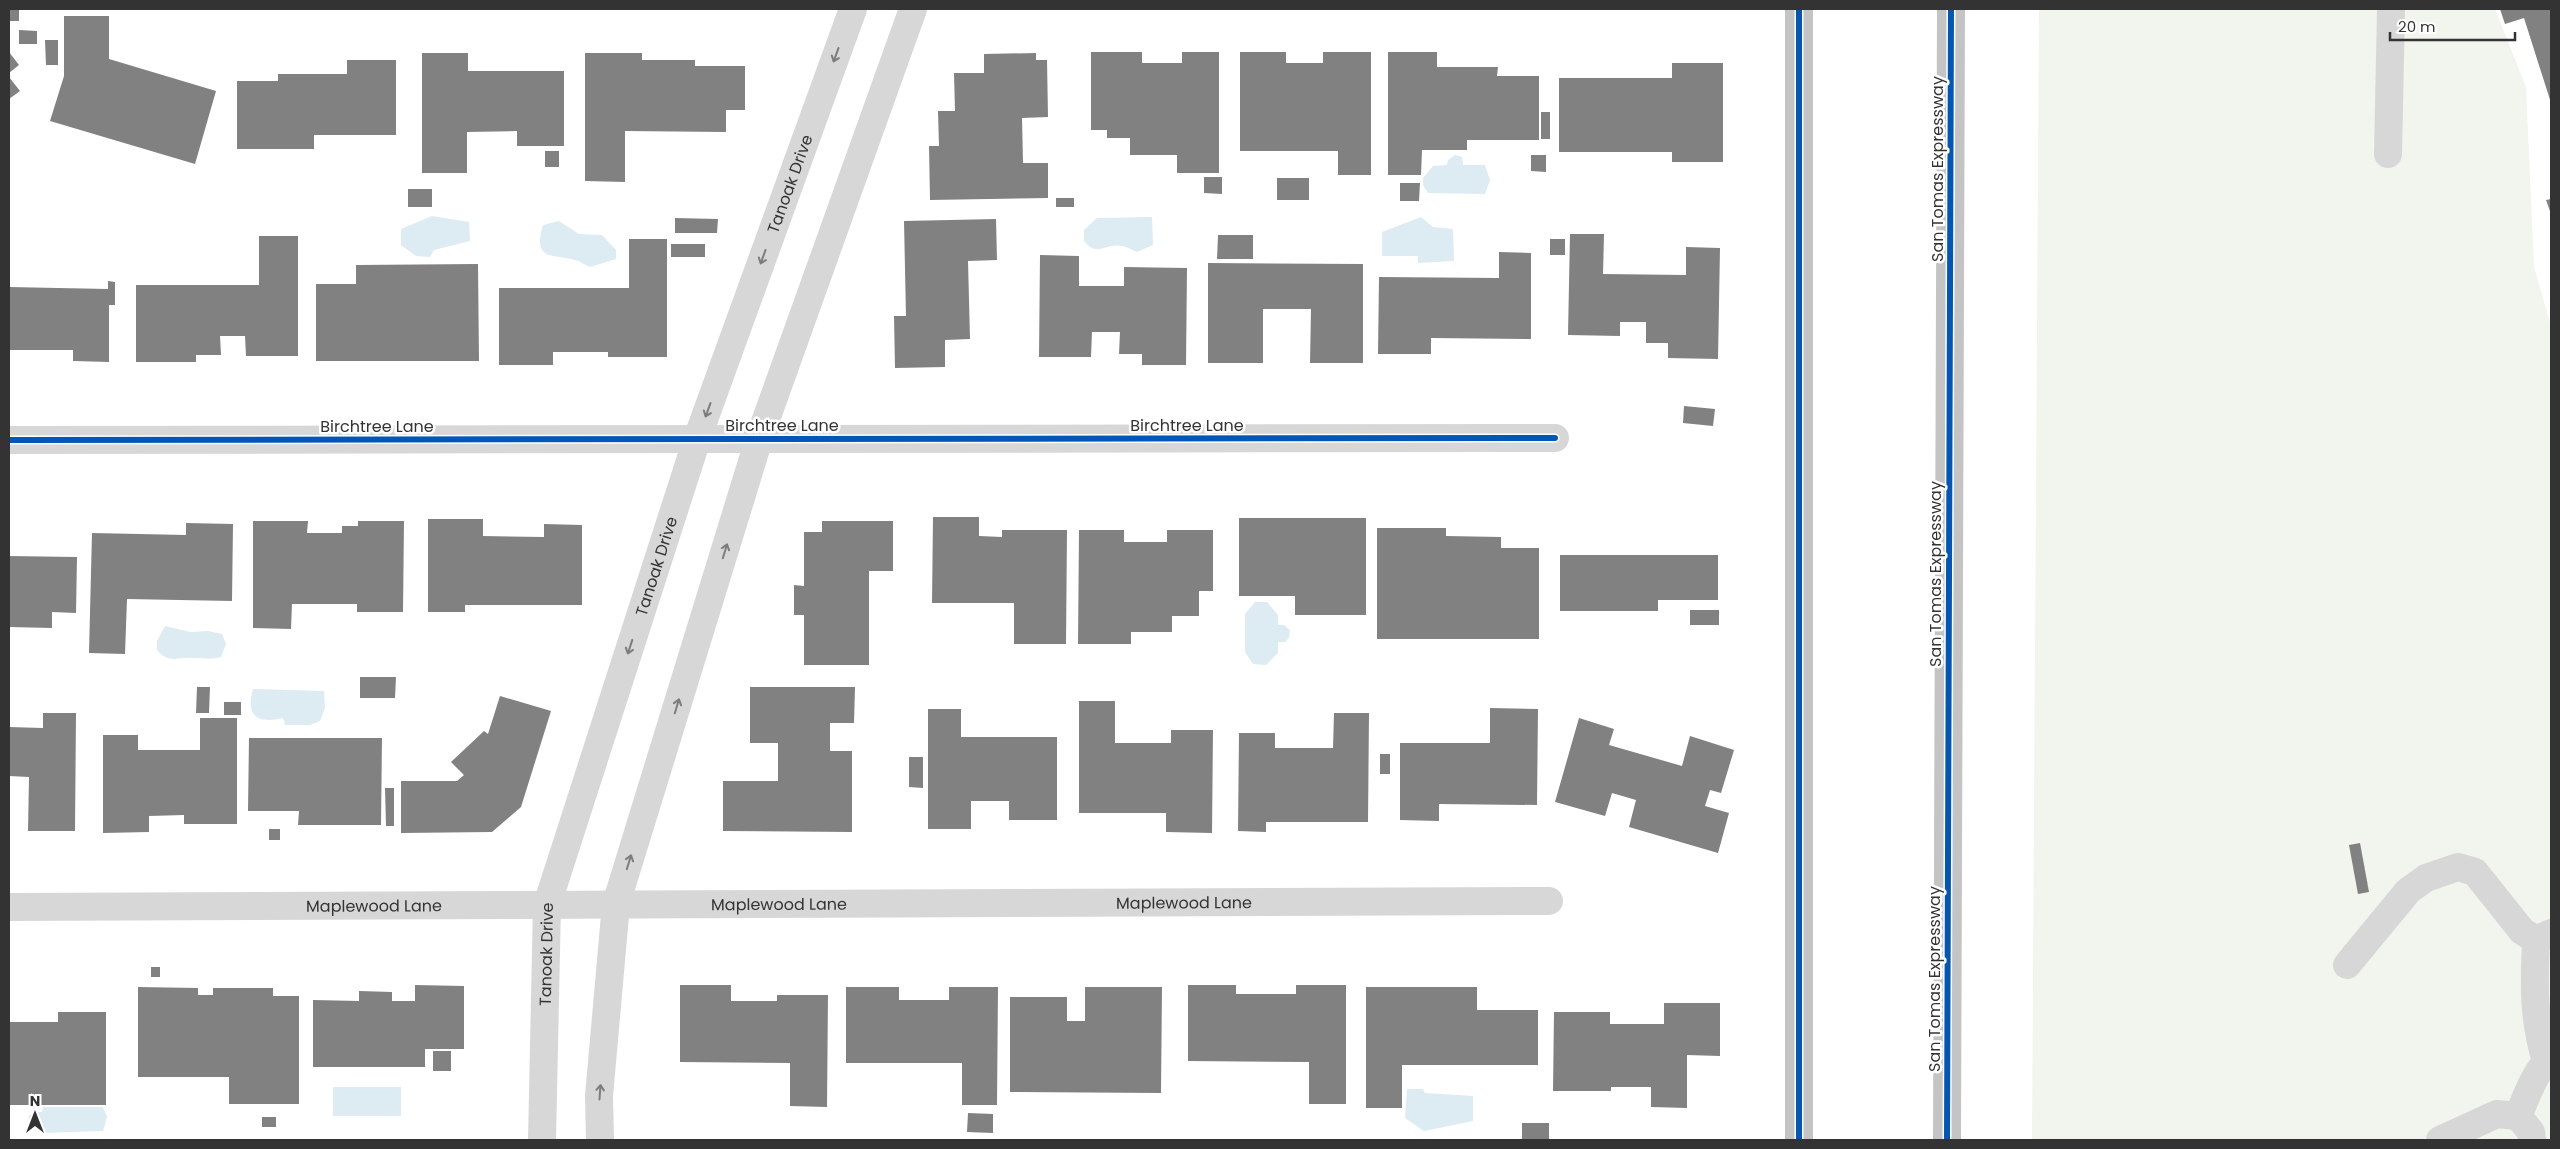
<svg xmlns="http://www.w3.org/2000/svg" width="2560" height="1149" viewBox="0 0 2560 1149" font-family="Poppins,sans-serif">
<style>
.green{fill:#f1f5ed}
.water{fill:#ddebf3}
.building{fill:#818181}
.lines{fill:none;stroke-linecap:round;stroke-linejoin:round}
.minor{stroke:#d7d7d7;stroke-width:28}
.highway{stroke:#c4c4c4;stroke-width:28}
.cycleway-casing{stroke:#fff;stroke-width:9}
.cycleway{stroke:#0057b8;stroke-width:6}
.oneway{stroke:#7d7d7d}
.labels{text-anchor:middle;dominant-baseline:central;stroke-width:5;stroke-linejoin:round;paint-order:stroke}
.street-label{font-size:16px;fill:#333;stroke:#fff}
</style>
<rect width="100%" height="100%" fill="#fff"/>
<path class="green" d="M2039,9H2495L2526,87L2534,267L2551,326V1140H2032Z"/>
<g class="water">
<path d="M1455,155L1462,157L1463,165H1485L1490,180L1485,194L1428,193L1423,185V178L1433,166L1447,165L1448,160Z"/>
<path d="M432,216L469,222L470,241L434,250L430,257L416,256L401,245V229Z"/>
<path d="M1152,217L1153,245L1137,252C1132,250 1126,246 1121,246C1104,243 1098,258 1084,241V230L1097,218Z"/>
<path d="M1421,217L1433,227L1453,229L1454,261L1418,263V256H1382V232Z"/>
<path d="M559,221L579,234L602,235L616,250V259L590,267C585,265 580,261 575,260C553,254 532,261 543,225Z"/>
<path d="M1255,602H1267L1278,615V625H1284L1290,630L1289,638L1285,642H1278V653L1266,665L1253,664L1245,652V614Z"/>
<path d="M165,626L191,632L208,631L222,634L226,644L221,657C210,660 205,658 194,658C178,656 170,665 157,650V641Z"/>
<path d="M253,689L324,691L325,708L320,721L310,725H285L283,718C258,724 245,717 253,689Z"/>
<rect x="333" y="1087" width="68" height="29"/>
<path d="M1407,1089H1423L1425,1093L1473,1096V1121L1424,1131L1405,1118Z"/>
<path d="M43,1107H103L107,1117L103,1131L42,1133V1125H33L28,1116L35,1112H42Z"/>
</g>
<g class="building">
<rect x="9" y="9" width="10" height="12"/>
<path d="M2500,9H2551V103L2524,18L2505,24Z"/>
<path d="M64,16H109V59L216,91L195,164L50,121L64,76Z"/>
<path d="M19,30L37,31V44H19Z"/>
<path d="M45,40H58V65H46Z"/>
<path d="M9,52L19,65L9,73Z"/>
<path d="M1091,52H1142V63H1182V52H1219V173H1177V155H1130V138H1107V130H1091Z"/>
<path d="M1240,52H1286V63H1323V52H1371V175H1338V151H1240Z"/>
<path d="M1388,52H1437V67H1498L1497,76H1539V140H1467V150H1422L1421,175H1388Z"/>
<path d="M422,53H468V71H564V146H517V131L467,132V173H422Z"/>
<path d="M585,53H642V60H695V66H745V110H726V132L625,131V182L585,181Z"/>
<path d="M1036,53V60H1047L1048,117L1022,118L1023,163H1048V198L930,200L929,146H939L938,111H955L954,73H984V54Z"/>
<path d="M347,60H396V135H314V149H237V81H278V74H347Z"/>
<path d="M1672,63H1723V162H1672V152H1559V78H1672Z"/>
<path d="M9,77L20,91L9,99Z"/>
<rect x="1541" y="112" width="9" height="27"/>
<rect x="545" y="151" width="14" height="16"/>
<path d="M1531,155H1546V172L1531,171Z"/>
<path d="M1204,177H1222V194L1204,193Z"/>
<rect x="1277" y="178" width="32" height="22"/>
<path d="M1400,183H1420L1419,201H1400Z"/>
<rect x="408" y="189" width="24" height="18"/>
<rect x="1056" y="198" width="18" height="9"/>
<path d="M2551,199V214L2546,200Z"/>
<path d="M675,218L718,219L717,233H675Z"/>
<path d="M996,219L997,260L968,261L970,339L945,340V367L895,368L894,316H906L904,221Z"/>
<path d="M1570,234H1604L1603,274L1686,275V247L1720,248L1718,359L1668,358V343H1646V322H1620V336L1568,335Z"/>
<path d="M1218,235H1253V259H1217Z"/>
<path d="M259,236H298V356H246L245,336H220L221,355H196V362H136V285H259Z"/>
<path d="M629,239H667V357H608V352H553V365H499V288H629Z"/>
<rect x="1550" y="239" width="15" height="16"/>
<rect x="671" y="244" width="34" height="13"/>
<path d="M1499,252L1531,253V339L1431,338V354H1378L1379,277L1499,278Z"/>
<path d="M1040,255L1079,256V286H1124V267L1187,268L1186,365H1142V354H1119L1120,332H1092L1091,357H1039Z"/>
<path d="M1208,263L1363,264V363H1310L1311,309H1263V363H1208Z"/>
<path d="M478,264L479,361H316V284H356V265Z"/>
<path d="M108,281L115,282V305H109V362L73,361V350H9V287L108,289Z"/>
<path d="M1684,406L1715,409L1713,426L1683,423Z"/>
<path d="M933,517H979V536L1002,537V530H1067L1066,644H1014V603H932Z"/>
<path d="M1239,518H1366V615H1295V596H1239Z"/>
<path d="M428,519H483V536L544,537V524L582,525V605H465V612H428Z"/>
<path d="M253,521H308L307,533H342V526H358V521H404L403,612H357V604H292L291,629L253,628Z"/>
<path d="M822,521H893V571H869V665H804V615H794V585L804,586V532H822Z"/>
<path d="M186,523L233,524L232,601L127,599L125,654L89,653L92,533L186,535Z"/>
<path d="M1377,528H1446V536L1501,537V548H1539V639H1377Z"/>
<path d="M1079,530H1124V542H1167V530H1213V591H1199V616H1172V632H1131V644H1078Z"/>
<path d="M1560,555H1718V600H1658V611H1560Z"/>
<path d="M9,556L77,557L76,613L52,612V628L9,627Z"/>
<rect x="1690" y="610" width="29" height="15"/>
<path d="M360,677H396L395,698H360Z"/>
<path d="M197,687H210L209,713H196Z"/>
<path d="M750,687H855L854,723H830V751H852V832L723,831V781H778V743H750Z"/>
<path d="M500,696L551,711L521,807L492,832L401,833V781H457L464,775L451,762L484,731L488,734Z"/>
<path d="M1079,701H1115V743H1171V730H1213L1212,833L1166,832V813H1079Z"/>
<rect x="224" y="702" width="17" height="13"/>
<path d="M1490,708L1538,709L1537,805L1439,804V821L1400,820V743H1490Z"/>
<path d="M928,709H961V737H1057V820H1009V801H971V829H928Z"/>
<path d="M43,713H76L75,831H28L29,777L9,776V727L43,728Z"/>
<path d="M1334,713H1369L1368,822H1266V832L1238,831L1239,733H1275V748H1333Z"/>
<path d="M200,718H237V824H184V815L149,816V832L103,833V735H138V750H200Z"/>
<path d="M1579,718L1614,729L1609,745L1682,766L1690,736L1734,750L1721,793L1710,790L1705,806L1729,813L1718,853L1629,827L1636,800L1612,793L1605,816L1555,802Z"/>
<path d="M249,738H382L381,825H298L299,811H248Z"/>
<rect x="1380" y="754" width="10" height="20"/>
<path d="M909,757H923V788L909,787Z"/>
<path d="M385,788H394V826H386Z"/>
<rect x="269" y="829" width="11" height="11"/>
<path d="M2360,843L2369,892L2358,894L2349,845Z"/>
<rect x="151" y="967" width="9" height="10"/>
<path d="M415,985L464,986V1049H425V1067H313V1000L359,1001V991L392,992V1001H415Z"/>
<path d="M680,985H731V1001H777V995H828L827,1107L790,1106V1063L680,1062Z"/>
<path d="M1188,985H1236V994H1296V985H1346V1104H1309V1062L1188,1061Z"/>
<path d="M138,987L198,988V995H213V988H273V996H299V1104H229V1077H138Z"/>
<path d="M846,987H899V1000H949V987H998L997,1105H962V1063H846Z"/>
<path d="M1085,987H1162L1161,1093L1010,1092V997H1067V1021H1085Z"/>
<path d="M1366,987H1477V1010H1538V1065H1402V1108H1366Z"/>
<path d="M1664,1003H1720V1056L1687,1055V1108L1651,1107V1087H1611V1091H1553L1554,1012H1610V1024H1664Z"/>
<path d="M58,1012H106V1105H9V1022H58Z"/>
<rect x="433" y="1051" width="18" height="20"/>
<path d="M968,1113L993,1114V1133L967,1132Z"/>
<rect x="262" y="1117" width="14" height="10"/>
<rect x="1522" y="1123" width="27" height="17"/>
</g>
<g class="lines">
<g class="minor">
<path d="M2388,154L2391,9"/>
<path d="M9,440L1555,438"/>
<path id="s1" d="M9,907L1549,901"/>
<path d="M2536,940C2534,986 2533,1017 2546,1062"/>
<path d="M2347,965L2408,891L2426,878L2458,867L2475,872L2522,931L2536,940L2551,933"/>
<path d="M2518,1116C2525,1101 2536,1066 2551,1060"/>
<path id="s2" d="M542,1140L547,905L697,439L853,9"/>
<path d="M600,1140L599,1096L616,904L759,439L913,9"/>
<path d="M2440,1140L2497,1114L2518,1116L2531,1132L2532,1140"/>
</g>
<g class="highway">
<path d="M1799,1140V9"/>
<path d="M1947,1140L1951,9"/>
</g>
<g class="cycleway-casing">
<g id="cycleway">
<path d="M9,440L1555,438"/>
<path d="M1799,1140V9"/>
<path d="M1947,1140L1951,9"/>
</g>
</g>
<use href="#cycleway" class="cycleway"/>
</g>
<defs><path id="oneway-shaft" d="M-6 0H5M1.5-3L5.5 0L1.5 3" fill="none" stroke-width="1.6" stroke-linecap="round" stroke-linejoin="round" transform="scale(1.25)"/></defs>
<g class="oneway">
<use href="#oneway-shaft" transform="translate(836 55) rotate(110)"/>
<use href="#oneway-shaft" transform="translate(763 257) rotate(110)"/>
<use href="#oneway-shaft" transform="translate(708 410) rotate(110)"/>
<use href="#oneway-shaft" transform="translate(725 551) rotate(-73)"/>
<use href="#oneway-shaft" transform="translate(630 647) rotate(108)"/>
<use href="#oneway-shaft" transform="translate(677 706) rotate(-73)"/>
<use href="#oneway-shaft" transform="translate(629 862) rotate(-73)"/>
<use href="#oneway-shaft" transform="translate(600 1092) rotate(-86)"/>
</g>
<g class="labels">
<g class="street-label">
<text transform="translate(1937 169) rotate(-90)">San Tomas Expressway</text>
<text stroke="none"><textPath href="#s2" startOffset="996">Tanoak Drive</textPath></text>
<text x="782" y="425">Birchtree Lane</text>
<text x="1187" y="425">Birchtree Lane</text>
<text x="377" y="426">Birchtree Lane</text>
<text stroke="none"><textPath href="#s2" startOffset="591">Tanoak Drive</textPath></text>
<text transform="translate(1935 574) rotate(-90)">San Tomas Expressway</text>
<text stroke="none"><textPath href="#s1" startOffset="1175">Maplewood Lane</textPath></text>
<text stroke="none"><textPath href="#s1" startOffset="770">Maplewood Lane</textPath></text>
<text stroke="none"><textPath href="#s1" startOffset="365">Maplewood Lane</textPath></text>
<text stroke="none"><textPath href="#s2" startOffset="186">Tanoak Drive</textPath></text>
<text transform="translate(1934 979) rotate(-90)">San Tomas Expressway</text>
</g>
</g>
<rect width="2560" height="1149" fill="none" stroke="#333333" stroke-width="20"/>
<g transform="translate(35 1114)" stroke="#ffffff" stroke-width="4" paint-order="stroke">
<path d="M0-4L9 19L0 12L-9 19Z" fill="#333333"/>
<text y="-8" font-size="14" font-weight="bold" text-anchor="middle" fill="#333333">N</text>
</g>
<path d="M2390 32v8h125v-8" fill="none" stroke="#333333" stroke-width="2.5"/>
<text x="2398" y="32" font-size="15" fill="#333333" stroke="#ffffff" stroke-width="4" paint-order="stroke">20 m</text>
</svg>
